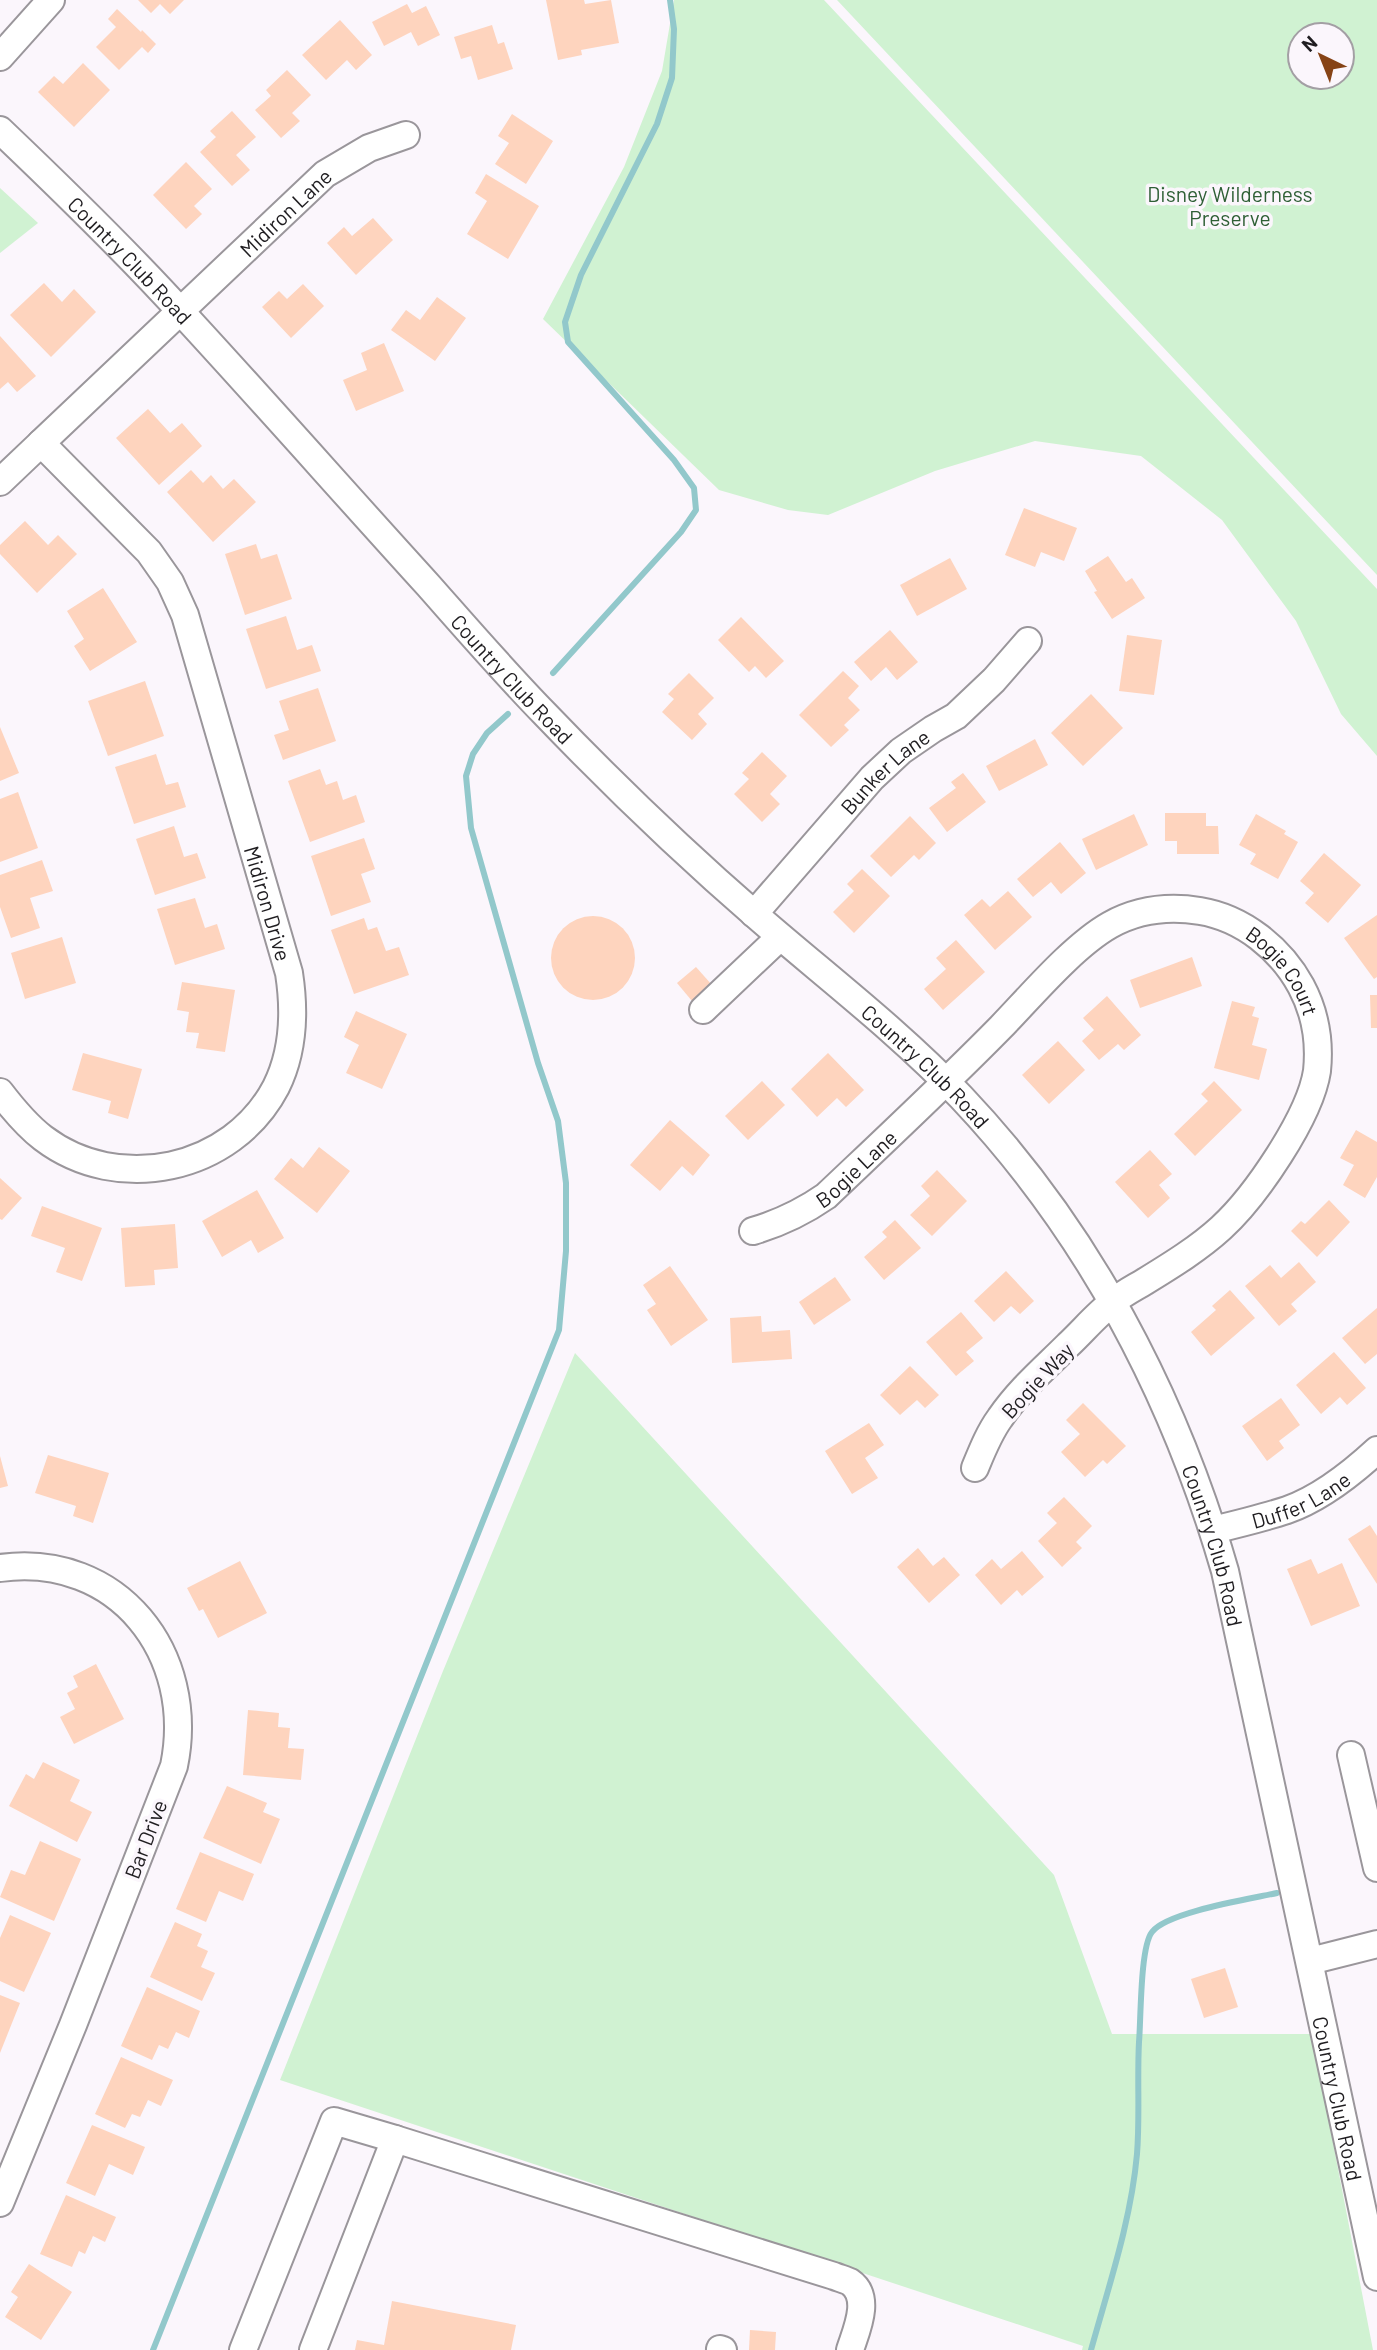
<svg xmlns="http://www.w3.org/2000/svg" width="1377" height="2350" viewBox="0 0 1377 2350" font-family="Barlow,sans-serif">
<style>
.green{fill:#d0f2d2;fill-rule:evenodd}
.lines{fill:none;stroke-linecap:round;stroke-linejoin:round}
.stream{stroke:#92c8cb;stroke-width:6}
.building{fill:#fed4be}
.minor-casing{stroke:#9a969b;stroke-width:30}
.minor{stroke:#fff;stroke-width:26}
.labels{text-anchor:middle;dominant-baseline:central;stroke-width:7;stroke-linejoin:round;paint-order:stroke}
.park-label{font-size:21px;fill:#2e5f35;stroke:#fbf6fc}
.street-label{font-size:21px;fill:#1f1d20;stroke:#fbf6fc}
</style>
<rect width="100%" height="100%" fill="#fbf6fc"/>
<g class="green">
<path d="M674,0H824L1377,589V756L1341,714L1296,621L1222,520L1141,456L1035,441L935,471L828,515L788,510L719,490L543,319L624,167L662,71Z"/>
<path d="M837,0H1377V575ZM1300,35H1342V77H1300Z"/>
<path d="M0,188L38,223L0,253Z"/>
<path d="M575,1353L1054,1875L1112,2034H1312L1373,2350H1082L1083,2346L280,2080L443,1671Z"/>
</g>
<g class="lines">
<g class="stream">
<path d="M553,673L681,532L696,510L694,488L674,460L568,342L565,322L581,275L657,124L672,78L674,29L670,0"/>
<path d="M153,2350L559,1330L566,1251V1183L558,1121L538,1063L471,828L466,776L473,754L487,733L508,714"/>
<path d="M1091,2350C1109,2285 1131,2221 1137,2154C1140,2117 1137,2079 1139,2042C1141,2020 1140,1947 1152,1932C1167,1912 1250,1899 1277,1893"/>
</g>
</g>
<g class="building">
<path d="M138,0H184L170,14L160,4L151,13Z"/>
<path d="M546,0H584L585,4L611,0L619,43L581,50L582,55L558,60Z"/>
<path d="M407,4L412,13L426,6L440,35L418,46L411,32L384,46L372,22Z"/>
<path d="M117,9L141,32L142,30L156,44L148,53L142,47L119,70L96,47L116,27L108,19Z"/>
<path d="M340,20L372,55L356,70L347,60L326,80L302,55Z"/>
<path d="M492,25L498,44L504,42L513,69L478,80L471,56L461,59L454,37Z"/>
<path d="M83,63L110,90L74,127L38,92L54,76L63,84Z"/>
<path d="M287,70L311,95L292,113L300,121L281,138L255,110L271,96L266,90Z"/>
<path d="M232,111L256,137L236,155L250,170L232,186L200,152L216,137L210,131Z"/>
<path d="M512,114L553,141L526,184L495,164L509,143L498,136Z"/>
<path d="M186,162L212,189L194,206L202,214L186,229L153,195Z"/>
<path d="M486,174L539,206L508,259L467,234L487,201L475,193Z"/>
<path d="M373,218L393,240L356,275L327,243L344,227L352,236Z"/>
<path d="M44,283L62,302L74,289L96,312L51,357L10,315Z"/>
<path d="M303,284L324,306L291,338L262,307L279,291L287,299Z"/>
<path d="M437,297L466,318L435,361L391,330L406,310L420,320Z"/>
<path d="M0,336L36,376L17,392L8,382L0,389Z"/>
<path d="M384,343L404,391L356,411L343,380L367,370L361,353Z"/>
<path d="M148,409L170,433L182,423L202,446L159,485L116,438Z"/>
<path d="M191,470L203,483L211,475L223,489L234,479L256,502L213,542L167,492Z"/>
<path d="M1024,508L1077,528L1064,561L1041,552L1035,567L1005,555Z"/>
<path d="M25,521L48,545L58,535L77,554L37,593L0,554V545Z"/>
<path d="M256,544L261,559L277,554L292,599L245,615L225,554Z"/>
<path d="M1108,556L1126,582L1132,578L1145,598L1112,619L1094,592L1097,591L1085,571Z"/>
<path d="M950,558L967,589L917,616L900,585Z"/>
<path d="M103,588L137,642L90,671L74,646L84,639L67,611Z"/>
<path d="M286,616L297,650L312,645L321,671L266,689L246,629Z"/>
<path d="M741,617L784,661L766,678L755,666L749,672L718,640Z"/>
<path d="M890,630L918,662L897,680L886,667L871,681L854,662Z"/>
<path d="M1127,635L1162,640L1154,695L1119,691Z"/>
<path d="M843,671L859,686L848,698L860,710L844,725L849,730L831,747L799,715Z"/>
<path d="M689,673L714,698L698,714L707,724L692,740L662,712L674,699L668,694Z"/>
<path d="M145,681L164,736L108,756L88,701Z"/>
<path d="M318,688L336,741L283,760L274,735L289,730L279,701Z"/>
<path d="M1091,694L1123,728L1083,766L1051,733Z"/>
<path d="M0,727L19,773L0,781Z"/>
<path d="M1035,739L1048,765L999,791L986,766Z"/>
<path d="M762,752L787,776L770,794L780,804L762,822L734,794L749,779L742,773Z"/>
<path d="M156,754L166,785L178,782L186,807L134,824L115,767Z"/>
<path d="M320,769L326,785L337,781L343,800L356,795L365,822L310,842L288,781Z"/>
<path d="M963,773L986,802L947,832L929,808L956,788L951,782Z"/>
<path d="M18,792L38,848L0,862V799Z"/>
<path d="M1165,813H1206V826H1218L1219,854H1177V841H1165Z"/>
<path d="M1134,814L1148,845L1096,870L1082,839Z"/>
<path d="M1256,814L1286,831L1284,834L1298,842L1278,879L1250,864L1256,854L1239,845Z"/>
<path d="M910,816L936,843L919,860L914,855L891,877L870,856Z"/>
<path d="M174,826L184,857L197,853L206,878L155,895L136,839Z"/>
<path d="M364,838L375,869L361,874L371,902L331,916L311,856Z"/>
<path d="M1060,842L1086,873L1061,894L1051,882L1033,897L1017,879Z"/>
<path d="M1324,853L1361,885L1328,923L1305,903L1314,893L1300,881Z"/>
<path d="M42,860L53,891L30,898L40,928L11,938L0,907V875Z"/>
<path d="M862,869L890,896L854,933L833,912L854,891L847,884Z"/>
<path d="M1008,891L1032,917L995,950L964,915L982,899L990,907Z"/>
<path d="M195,898L205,928L217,924L225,949L175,965L157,909Z"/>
<path d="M1377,915V977L1374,979L1344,938Z"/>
<circle cx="593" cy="958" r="42"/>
<path d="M364,918L368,930L377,927L386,951L399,947L409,975L354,994L331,930Z"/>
<path d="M62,937L76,983L25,999L11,953Z"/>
<path d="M956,940L985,972L943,1010L924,989L946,969L936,958Z"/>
<path d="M1192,957L1202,986L1140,1008L1130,980Z"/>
<path d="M696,967L712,985L692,1001L677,983Z"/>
<path d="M182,982L235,990L225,1052L196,1048L199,1033L186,1032L189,1012L177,1010Z"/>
<path d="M1370,995H1377V1028H1371Z"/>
<path d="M1107,996L1141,1035L1124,1050L1118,1044L1099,1060L1082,1041L1094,1030L1083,1018Z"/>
<path d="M1232,1001L1255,1007L1252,1016L1259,1018L1252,1045L1267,1049L1259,1080L1214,1068Z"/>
<path d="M356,1011L407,1034L382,1089L346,1073L359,1045L344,1037Z"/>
<path d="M1058,1041L1085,1070L1049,1104L1022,1075Z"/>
<path d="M83,1053L142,1069L128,1119L108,1113L111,1101L72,1090Z"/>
<path d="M828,1053L864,1090L846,1107L837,1098L817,1117L791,1089Z"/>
<path d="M762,1081L785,1105L748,1140L725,1116Z"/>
<path d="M1214,1081L1242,1110L1195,1156L1174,1134L1208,1101L1201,1094Z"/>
<path d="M670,1120L710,1155L693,1176L682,1166L660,1191L630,1165Z"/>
<path d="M1356,1130L1377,1142V1177L1365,1198L1343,1185L1354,1165L1340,1158Z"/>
<path d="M319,1147L350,1171L317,1213L274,1179L291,1158L303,1168Z"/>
<path d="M1150,1150L1172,1174L1159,1185L1170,1198L1148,1218L1115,1182Z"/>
<path d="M937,1170L967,1201L932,1236L910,1215L930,1196L921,1186Z"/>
<path d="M0,1178L22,1198L2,1220L0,1219Z"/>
<path d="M257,1190L284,1238L258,1253L251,1240L222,1257L202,1221Z"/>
<path d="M1329,1200L1350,1222L1317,1257L1291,1231L1301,1221L1305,1224Z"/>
<path d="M42,1206L102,1228L82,1281L56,1272L65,1248L31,1236Z"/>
<path d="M895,1220L921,1248L884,1280L864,1257L887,1237L882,1232Z"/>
<path d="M175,1224L178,1268L154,1270L155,1285L125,1287L121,1228Z"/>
<path d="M1299,1262L1316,1282L1291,1304L1297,1311L1279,1326L1245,1286L1270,1265L1281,1278Z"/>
<path d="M670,1266L708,1320L671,1346L647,1310L656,1304L643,1285Z"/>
<path d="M1006,1271L1034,1301L1020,1314L1011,1306L994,1322L974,1301Z"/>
<path d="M835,1277L851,1300L814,1325L799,1302Z"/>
<path d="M1230,1290L1255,1318L1211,1356L1191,1332L1216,1310L1212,1306Z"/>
<path d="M1377,1308V1354L1365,1364L1342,1338Z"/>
<path d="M961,1312L983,1338L966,1352L974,1361L956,1376L926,1342Z"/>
<path d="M761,1316L762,1332L790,1330L792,1359L732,1363L730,1318Z"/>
<path d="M1334,1352L1366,1388L1347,1405L1340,1397L1321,1414L1296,1385Z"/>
<path d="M910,1366L939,1395L925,1408L917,1400L900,1415L880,1395Z"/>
<path d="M1281,1398L1300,1425L1279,1441L1284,1448L1267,1461L1242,1426Z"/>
<path d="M1083,1403L1126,1446L1107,1464L1103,1460L1085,1477L1061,1452L1080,1434L1066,1420Z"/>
<path d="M869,1423L884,1445L865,1458L878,1478L852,1494L825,1451Z"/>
<path d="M48,1455L109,1473L93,1523L73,1516L76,1506L35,1493Z"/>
<path d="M0,1456L8,1486L0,1488Z"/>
<path d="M1064,1497L1092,1526L1076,1542L1082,1548L1062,1567L1038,1541L1057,1523L1047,1513Z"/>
<path d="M1370,1525L1377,1536V1584L1348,1539Z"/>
<path d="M918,1548L933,1566L944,1557L960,1575L929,1603L897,1567Z"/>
<path d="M1022,1551L1044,1577L1022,1596L1017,1590L1001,1605L975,1575L992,1559L1001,1569Z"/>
<path d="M1311,1559L1318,1574L1342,1563L1360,1606L1311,1626L1287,1569Z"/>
<path d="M240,1561L267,1613L218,1638L203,1609L199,1611L187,1588Z"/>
<path d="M96,1664L124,1719L74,1744L60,1717L75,1709L67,1693L78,1687L73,1676Z"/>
<path d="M248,1710L279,1713L278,1727L290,1728L288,1748L304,1749L301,1780L243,1775Z"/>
<path d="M43,1762L80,1780L70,1801L92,1812L77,1842L9,1806L26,1774L34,1779Z"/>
<path d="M227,1786L267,1803L263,1812L280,1819L261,1864L203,1838Z"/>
<path d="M40,1841L81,1859L54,1921L0,1897L11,1870L25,1875Z"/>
<path d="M200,1852L254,1874L243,1901L219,1891L206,1922L176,1909Z"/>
<path d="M10,1915L51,1933L24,1992L0,1981V1938Z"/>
<path d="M175,1922L202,1934L197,1946L208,1951L201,1967L215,1973L202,2001L150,1977Z"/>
<path d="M1225,1968L1238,2007L1204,2018L1191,1979Z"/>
<path d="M147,1987L200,2011L189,2038L176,2032L168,2049L159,2045L152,2060L121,2046Z"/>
<path d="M0,1995L20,2003L0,2053Z"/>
<path d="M121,2057L173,2080L161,2106L148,2100L140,2117L132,2114L125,2128L95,2114Z"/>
<path d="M92,2125L145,2147L133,2175L109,2164L95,2196L66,2183Z"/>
<path d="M66,2195L116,2217L105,2242L93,2236L85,2254L79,2251L72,2267L40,2254Z"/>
<path d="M29,2264L72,2292L41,2340L5,2317L18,2297L11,2292Z"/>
<path d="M392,2301L516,2325L511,2350H355L357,2340L384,2345Z"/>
<path d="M750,2330L776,2332L775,2350H749Z"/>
</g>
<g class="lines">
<g class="minor-casing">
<g id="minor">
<path d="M0,57L51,0"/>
<path id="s1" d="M0,130C63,190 125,250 183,314C266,404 346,495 428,585C466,628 504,672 544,713C613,785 685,854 760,919C827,977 899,1032 961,1097C1088,1231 1174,1395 1225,1571L1377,2277"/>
<path id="s2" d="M41,443L325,174L369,148L406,135"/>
<path id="s3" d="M0,482L41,443L149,552L170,582L185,615L289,973C295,1012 294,1051 276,1087C232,1171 118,1195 43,1138C26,1125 13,1109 0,1092"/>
<path id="s4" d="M754,914L872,778L901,751L933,729L956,716L994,680L1028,641"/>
<path d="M703,1010L780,937"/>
<path id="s5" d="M753,1231C780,1223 803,1212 826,1196C885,1140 944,1085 1001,1027C1031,996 1073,946 1110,925C1137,910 1169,906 1200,911C1243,918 1281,949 1301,986C1315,1012 1320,1042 1317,1071C1310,1117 1255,1197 1221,1228C1198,1249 1170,1266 1144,1282C1134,1288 1122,1294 1113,1302C1097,1314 1083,1331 1068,1345C1045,1368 1019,1390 1000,1418C989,1433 982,1451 975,1468"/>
<path id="s6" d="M1213,1530C1238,1524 1263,1518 1287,1510C1321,1498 1351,1474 1377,1450"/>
<path d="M0,1568C118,1552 197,1654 174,1766L73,2025L0,2203"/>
<path d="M1351,1755L1377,1868"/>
<path d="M1310,1961L1377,1944"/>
<path d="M720,2349L723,2350"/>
<path d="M243,2350L334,2121L395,2139"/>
<path d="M313,2350L395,2139L834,2276C839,2278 846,2280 850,2282C872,2297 856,2331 850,2350"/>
</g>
</g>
<use href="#minor" class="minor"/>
</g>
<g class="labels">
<g class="park-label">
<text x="1230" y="193">Disney Wilderness<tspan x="1230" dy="24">Preserve</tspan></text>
</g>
<g class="street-label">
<text stroke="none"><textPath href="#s2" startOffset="336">Midiron Lane</textPath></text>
<text stroke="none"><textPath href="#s1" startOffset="184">Country Club Road</textPath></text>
<text stroke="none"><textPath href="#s1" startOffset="751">Country Club Road</textPath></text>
<text stroke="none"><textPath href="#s4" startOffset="194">Bunker Lane</textPath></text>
<text stroke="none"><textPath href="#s3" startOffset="583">Midiron Drive</textPath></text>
<text stroke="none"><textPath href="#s5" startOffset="674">Bogie Court</textPath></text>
<text stroke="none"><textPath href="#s1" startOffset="1318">Country Club Road</textPath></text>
<text stroke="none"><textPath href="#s5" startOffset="122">Bogie Lane</textPath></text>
<text transform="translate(1037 1380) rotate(-47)">Bogie Way</text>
<text stroke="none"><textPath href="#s6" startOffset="93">Duffer Lane</textPath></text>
<text stroke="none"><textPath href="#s1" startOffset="1885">Country Club Road</textPath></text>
<text transform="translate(145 1839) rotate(-69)">Bar Drive</text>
<text stroke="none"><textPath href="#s1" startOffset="2452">Country Club Road</textPath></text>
</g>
</g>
<g transform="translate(1321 56) rotate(317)"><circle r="33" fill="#fbf6fc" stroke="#a39fa4" stroke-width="2"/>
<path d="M0-5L12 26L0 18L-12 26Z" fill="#864316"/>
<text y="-10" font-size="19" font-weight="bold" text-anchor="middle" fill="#1f1d20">N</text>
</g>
</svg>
